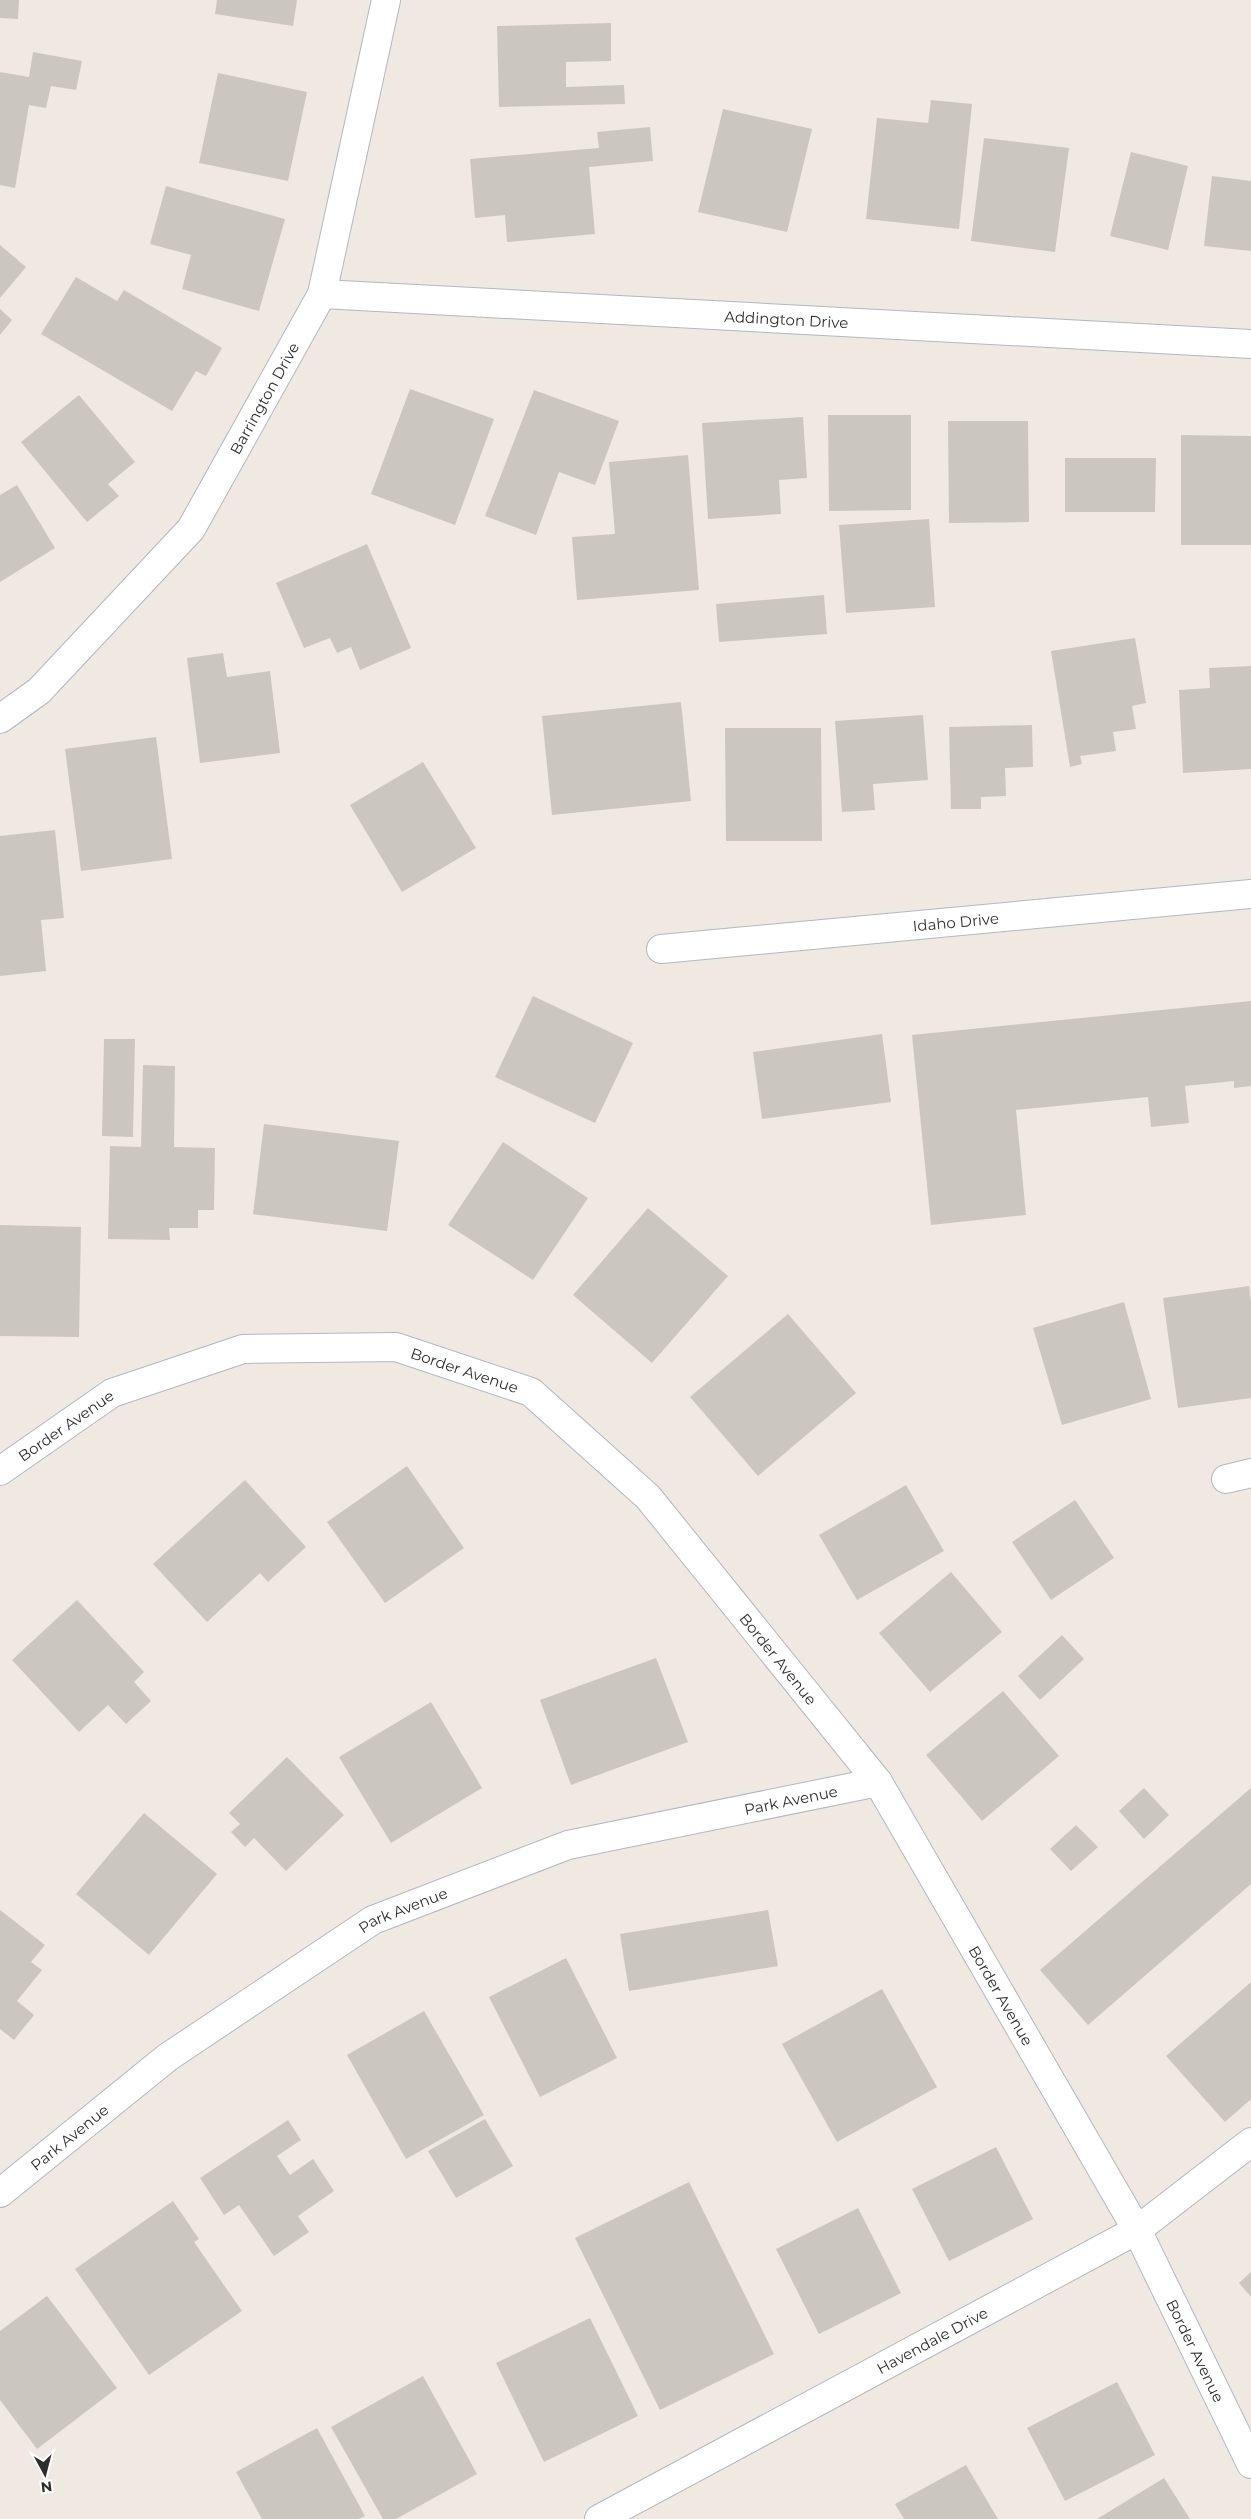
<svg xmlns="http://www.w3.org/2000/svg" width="1251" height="2519" viewBox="0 0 1251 2519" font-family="Montserrat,sans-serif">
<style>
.building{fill:#cbc7bf}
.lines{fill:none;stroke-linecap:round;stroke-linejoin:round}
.minor-casing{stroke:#b4b7c1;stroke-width:30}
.minor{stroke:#fff;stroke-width:28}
.labels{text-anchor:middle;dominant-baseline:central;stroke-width:5;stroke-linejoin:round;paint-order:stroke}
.street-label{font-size:15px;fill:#2e2e2e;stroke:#fff}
</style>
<rect width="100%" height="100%" fill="#efe9e1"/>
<g class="building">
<path d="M0,0H19L18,19L0,18Z"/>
<path d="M217,0H297L293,26L215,14Z"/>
<path d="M611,23V61L566,62V87L624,85L625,104L499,107L497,26Z"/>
<path d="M33,52L82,61L76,90L51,86L46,108L29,105L15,188L0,185V72L29,77Z"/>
<path d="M218,73L307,92L288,181L199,163Z"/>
<path d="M931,100L972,104L959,229L866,219L877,118L928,123Z"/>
<path d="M723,109L812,129L787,232L698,212Z"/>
<path d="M650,127L653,161L589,167L595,234L507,242L505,215L475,218L470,159L599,148L597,132Z"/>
<path d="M984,138L1069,148L1055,252L971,241Z"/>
<path d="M1131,152L1188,166L1168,250L1110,236Z"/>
<path d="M1212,176L1251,181V251L1204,246Z"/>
<path d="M166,186L285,219L259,311L182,289L191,255L150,244Z"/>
<path d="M0,245L26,267L0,298Z"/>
<path d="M76,277L117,301L124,290L222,348L206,376L196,371L172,411L41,334Z"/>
<path d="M0,309L12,320L0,335Z"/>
<path d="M410,389L494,419L455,525L371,494Z"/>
<path d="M534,390L619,421L595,485L559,472L536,535L485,516Z"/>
<path d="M79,395L135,462L108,484L119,496L87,522L21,442Z"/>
<path d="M828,415H911V510L829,511Z"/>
<path d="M803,417L807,478L779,480L781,514L708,519L702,423Z"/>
<path d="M948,421H1028L1029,522L949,523Z"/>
<path d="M1181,435L1251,436V545H1181Z"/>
<path d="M688,455L699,590L577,600L572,537L615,534L609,462Z"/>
<path d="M1065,458H1156L1155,512H1065Z"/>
<path d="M17,485L55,548L0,582V495Z"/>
<path d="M929,519L935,607L846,613L839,525Z"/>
<path d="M367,544L411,648L360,670L351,647L337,653L330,638L304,648L276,583Z"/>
<path d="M824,595L827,634L719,642L716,604Z"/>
<path d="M1135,638L1146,703L1132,706L1136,729L1113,732L1116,751L1080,756L1082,764L1070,767L1051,651Z"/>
<path d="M223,653L227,677L270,671L280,753L200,763L187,658Z"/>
<path d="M1251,666V769L1183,773L1179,690L1210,688L1209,668Z"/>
<path d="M681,702L691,801L552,815L542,716Z"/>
<path d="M923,715L928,780L873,784L875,810L842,812L835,721Z"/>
<path d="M1032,725L1033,767L1005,768L1006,796L981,797V809H951L949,727Z"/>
<path d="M725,728H821L822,841H726Z"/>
<path d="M156,737L172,859L81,871L65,749Z"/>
<path d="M423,762L476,848L402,892L350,805Z"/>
<path d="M55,830L64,918L41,920L46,971L0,976V836Z"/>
<path d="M533,996L633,1043L595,1123L495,1077Z"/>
<path d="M1251,1001V1086L1234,1088V1081L1185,1086L1189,1123L1151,1127L1148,1097L1016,1110L1026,1215L931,1225L912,1035Z"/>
<path d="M882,1034L891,1102L762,1119L753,1052Z"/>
<path d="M104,1039H135L133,1137L102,1136Z"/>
<path d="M143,1065L175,1066L174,1147L215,1148L214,1210H198V1228H169L170,1240L108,1239L110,1146L141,1147Z"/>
<path d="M264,1124L399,1141L387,1231L253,1214Z"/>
<path d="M503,1142L588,1198L533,1280L448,1225Z"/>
<path d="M648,1208L728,1276L652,1363L573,1295Z"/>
<path d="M0,1225L81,1227L79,1337L0,1336Z"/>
<path d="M1249,1286L1251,1302V1398L1178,1408L1163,1298Z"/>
<path d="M1124,1302L1151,1399L1062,1425L1033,1328Z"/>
<path d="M788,1314L856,1393L758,1476L690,1397Z"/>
<path d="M407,1466L464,1548L385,1603L327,1522Z"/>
<path d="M245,1480L306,1547L268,1582L260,1573L207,1622L153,1564Z"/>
<path d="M906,1485L944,1551L857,1600L819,1535Z"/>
<path d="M1075,1500L1114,1558L1051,1600L1012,1542Z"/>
<path d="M951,1572L1002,1632L930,1692L879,1633Z"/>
<path d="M77,1600L144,1672L134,1682L151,1701L126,1724L108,1705L79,1732L12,1660Z"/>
<path d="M1062,1635L1084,1659L1040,1700L1018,1676Z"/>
<path d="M656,1658L688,1742L571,1785L540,1700Z"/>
<path d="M1003,1691L1059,1756L982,1821L926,1755Z"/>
<path d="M431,1702L482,1788L391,1843L339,1757Z"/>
<path d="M287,1757L344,1815L286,1871L254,1838L245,1847L231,1832L240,1824L229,1813Z"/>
<path d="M1144,1788L1169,1815L1144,1839L1119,1811Z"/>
<path d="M1251,1788V1884L1088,2025L1040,1970Z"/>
<path d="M144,1813L217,1874L149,1955L76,1894Z"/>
<path d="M1076,1825L1098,1847L1071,1871L1050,1849Z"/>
<path d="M0,1910L45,1945L31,1962L42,1970L17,2001L34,2015L14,2040L0,2029Z"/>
<path d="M768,1910L778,1966L629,1991L620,1934Z"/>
<path d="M566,1958L617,2058L540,2097L489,1997Z"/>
<path d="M1251,1982V2099L1225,2122L1166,2056Z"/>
<path d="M882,1989L937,2087L837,2142L782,2044Z"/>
<path d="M424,2011L484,2115L406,2159L347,2055Z"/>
<path d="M485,2119L513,2166L456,2198L428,2151Z"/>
<path d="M288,2120L301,2140L277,2156L290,2175L313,2159L334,2191L298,2216L309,2232L274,2256L239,2205L224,2215L200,2178Z"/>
<path d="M996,2147L1033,2219L949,2261L912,2189Z"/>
<path d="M689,2182L774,2354L660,2410L575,2238Z"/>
<path d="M173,2201L199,2239L194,2242L242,2311L149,2375L75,2269Z"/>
<path d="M858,2208L901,2293L819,2334L776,2249Z"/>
<path d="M1251,2272V2297L1239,2283Z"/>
<path d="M47,2296L117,2388L37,2449L0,2400V2331Z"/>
<path d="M590,2318L638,2416L544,2462L496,2363Z"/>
<path d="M423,2376L477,2474L396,2519H383L331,2427Z"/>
<path d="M1117,2382L1155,2455L1065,2501L1027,2428Z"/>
<path d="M317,2428L365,2516L359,2519H262L236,2472Z"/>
<path d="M966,2465L998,2519H904L895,2504Z"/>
<path d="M1164,2478L1190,2519H1097Z"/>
</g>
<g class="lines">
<g class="minor-casing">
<g id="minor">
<path id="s1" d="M322,294L1251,344"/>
<path id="s2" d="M0,719L39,691L191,529L322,294L386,0"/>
<path id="s3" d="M661,949L1251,894"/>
<path id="s4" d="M0,1471L112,1393L243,1349L396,1347L531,1392L648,1497L878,1782L1137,2230L1251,2464"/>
<path d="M1226,1479L1251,1473"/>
<path id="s5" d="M0,2193L168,2057L373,1920L568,1845L878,1782"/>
<path id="s6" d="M599,2519L1137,2230L1251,2142"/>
</g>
</g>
<use href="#minor" class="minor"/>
</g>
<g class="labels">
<g class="street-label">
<text stroke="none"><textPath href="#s1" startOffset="465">Addington Drive</textPath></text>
<text stroke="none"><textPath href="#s2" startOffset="420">Barrington Drive</textPath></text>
<text stroke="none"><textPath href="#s3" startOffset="296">Idaho Drive</textPath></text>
<text stroke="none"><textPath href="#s4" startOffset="500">Border Avenue</textPath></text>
<text stroke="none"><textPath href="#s4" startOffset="80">Border Avenue</textPath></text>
<text stroke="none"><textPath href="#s4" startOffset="935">Border Avenue</textPath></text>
<text stroke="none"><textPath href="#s5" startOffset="899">Park Avenue</textPath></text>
<text stroke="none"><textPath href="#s5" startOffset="494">Park Avenue</textPath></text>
<text stroke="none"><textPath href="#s4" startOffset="1340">Border Avenue</textPath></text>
<text stroke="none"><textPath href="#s5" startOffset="89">Park Avenue</textPath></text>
<text stroke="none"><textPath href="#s6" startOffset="378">Havendale Drive</textPath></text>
<text stroke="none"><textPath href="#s4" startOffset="1745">Border Avenue</textPath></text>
</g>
</g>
<g transform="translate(45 2474) rotate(173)" stroke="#ffffff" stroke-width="4" paint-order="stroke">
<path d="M0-4L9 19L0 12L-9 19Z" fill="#2e2e2e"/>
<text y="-8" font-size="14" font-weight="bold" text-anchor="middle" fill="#2e2e2e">N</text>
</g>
</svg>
